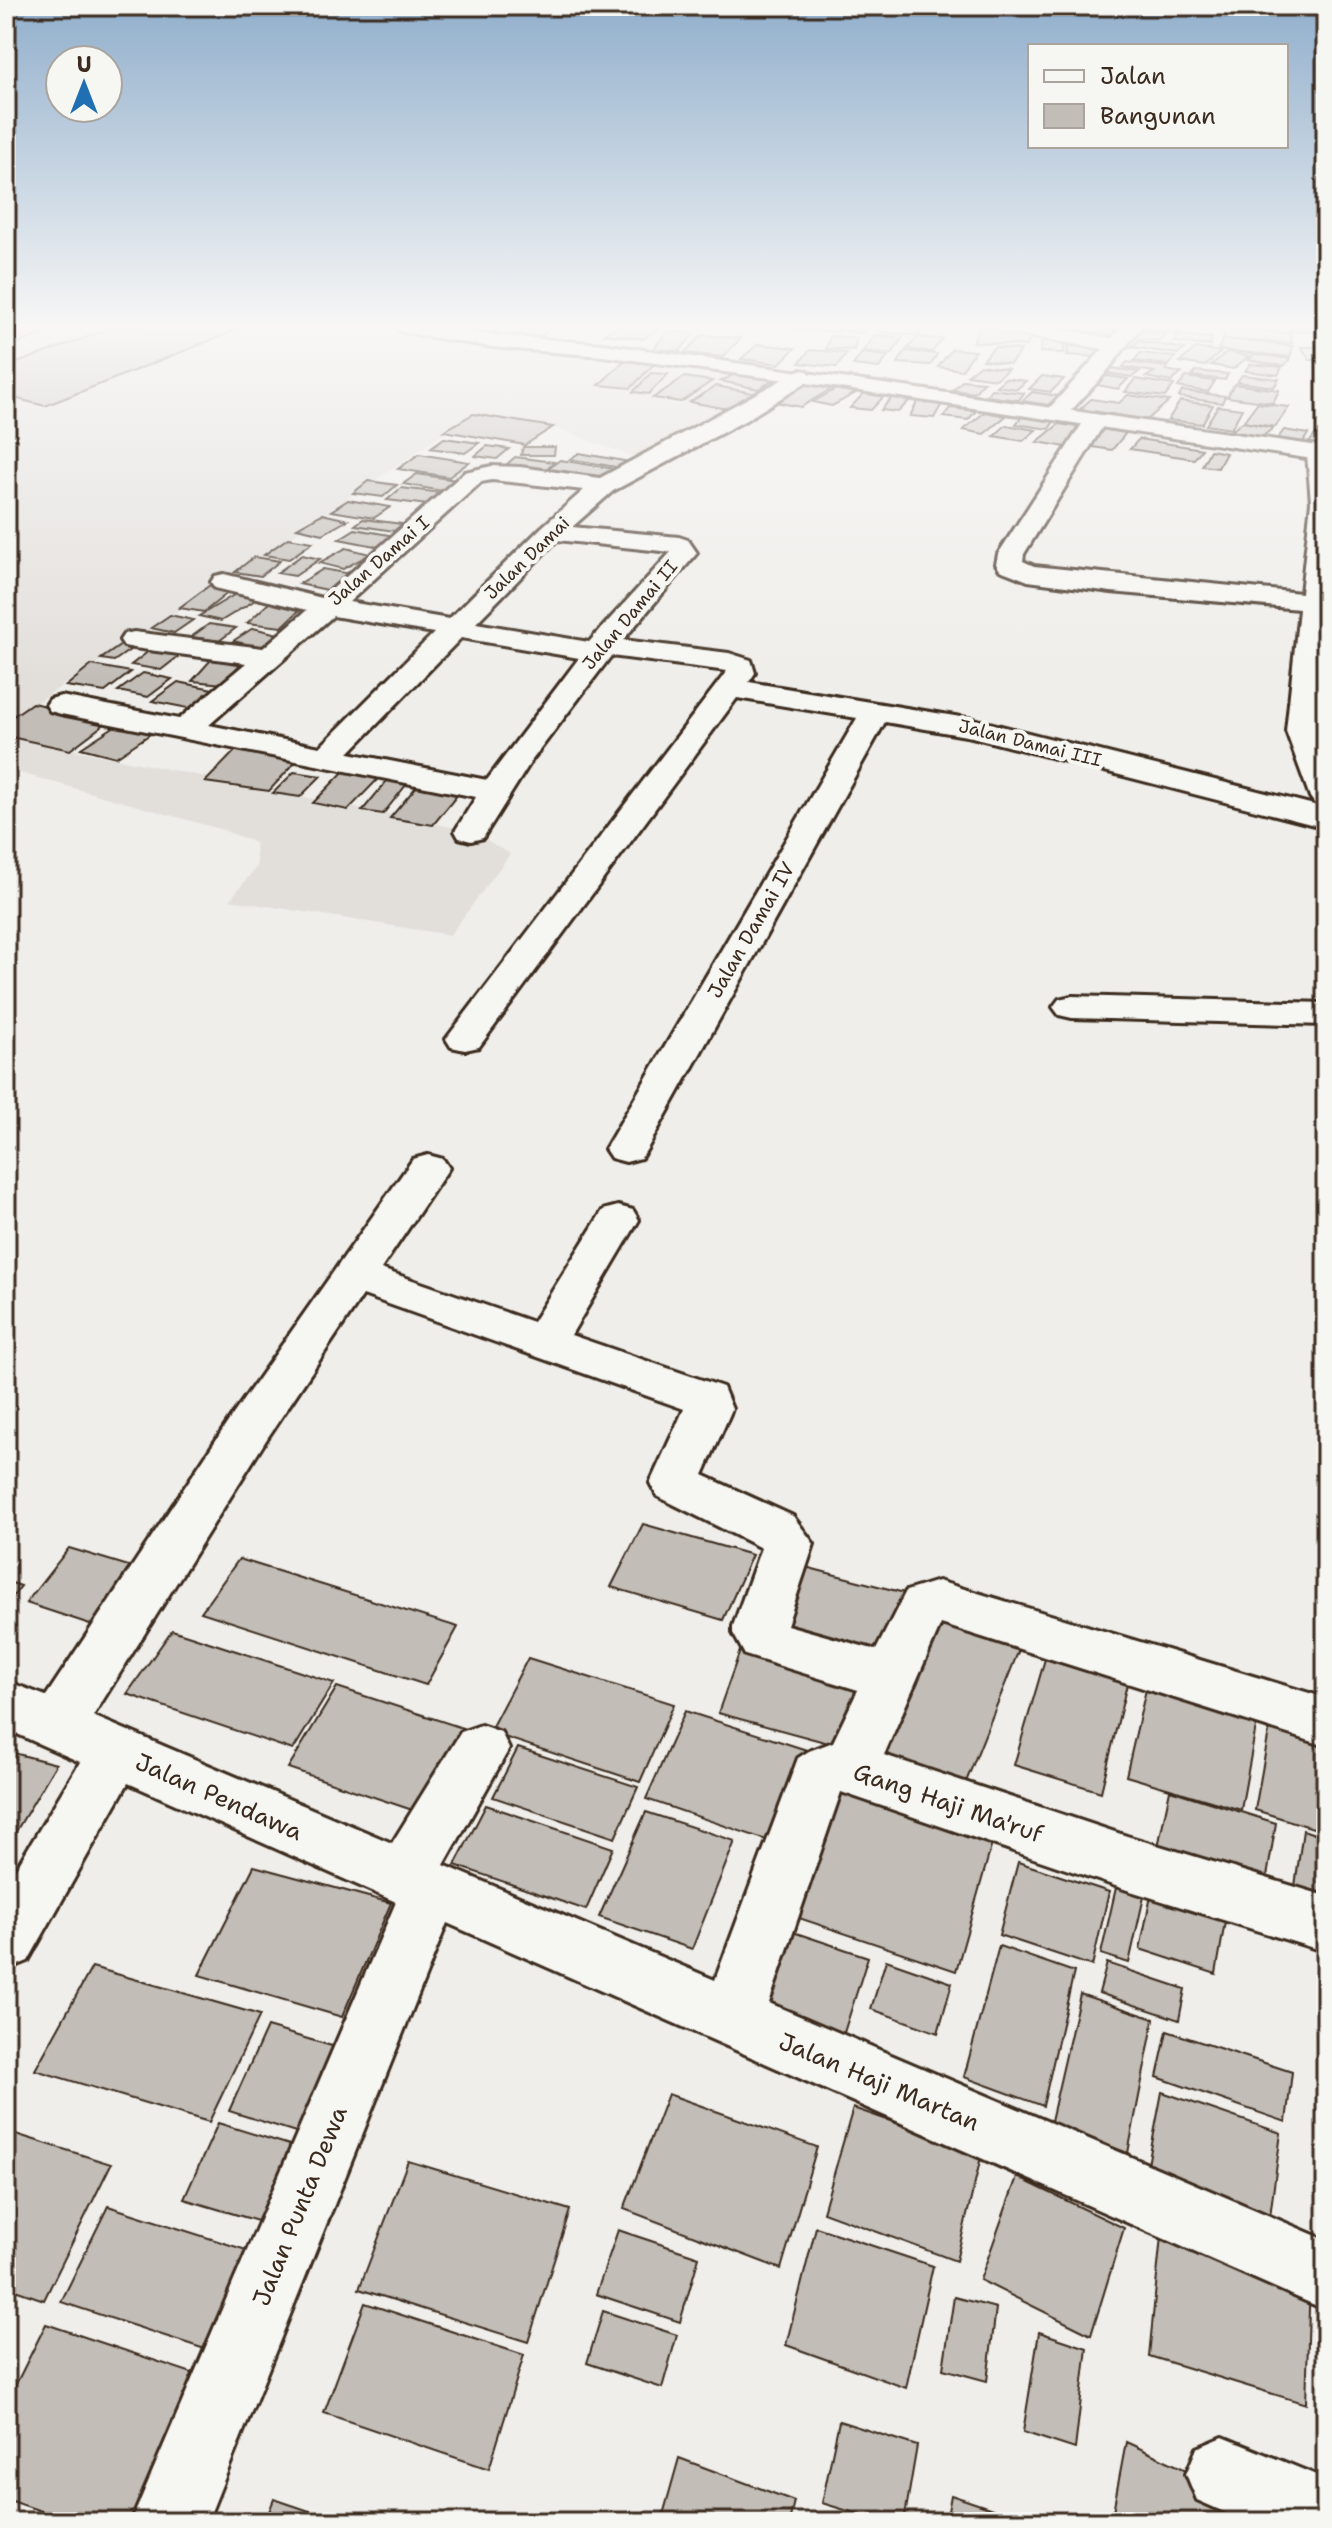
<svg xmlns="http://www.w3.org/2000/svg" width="1332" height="2528" viewBox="0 0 1332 2528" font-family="'Shantell Sans',sans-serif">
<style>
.built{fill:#e2dfdb}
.building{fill:#c2bdb7;stroke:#3b2a1e;stroke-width:2}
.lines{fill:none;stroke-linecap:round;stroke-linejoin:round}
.minor-casing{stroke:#3b2a1e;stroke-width:6}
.major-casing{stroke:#3b2a1e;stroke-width:6}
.minor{fill:#f6f6f2;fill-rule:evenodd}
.major{fill:#f6f6f2;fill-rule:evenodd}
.labels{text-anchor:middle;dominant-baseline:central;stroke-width:8;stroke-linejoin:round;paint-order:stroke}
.far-street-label{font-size:18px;fill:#3b2a1e;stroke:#f6f6f2}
.street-label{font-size:20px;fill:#3b2a1e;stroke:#f6f6f2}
.near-street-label{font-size:24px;fill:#3b2a1e;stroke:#f6f6f2}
</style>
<rect width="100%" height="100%" fill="#efeeea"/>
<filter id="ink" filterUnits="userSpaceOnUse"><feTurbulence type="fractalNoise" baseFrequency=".0125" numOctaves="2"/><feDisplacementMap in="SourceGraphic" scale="16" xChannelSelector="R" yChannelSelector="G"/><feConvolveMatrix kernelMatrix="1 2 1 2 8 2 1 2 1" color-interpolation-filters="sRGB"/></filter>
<g filter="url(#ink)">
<g class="built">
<path d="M6,326H403L800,376L647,462L553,427L473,414L224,582L6,722Z"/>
<path d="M6,736L471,831L510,854L450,935L230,900L257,866L255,843L223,830L6,769Z"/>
</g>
<g class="building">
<path d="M6,326H30L53,330L6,348Z"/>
<path d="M117,326H247L45,406L6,396V367Z"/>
<path d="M498,326H553L539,338L489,333Z"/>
<path d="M617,326H661L643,339L605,334Z"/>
<path d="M798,326H842L838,332L796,329Z"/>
<path d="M846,326H871L861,333L840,330Z"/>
<path d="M884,326H924L918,336L880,332Z"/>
<path d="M1064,326L1114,329L1113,336L1063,333Z"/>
<path d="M1143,326H1188L1179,334L1141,328Z"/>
<path d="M1223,326H1288L1290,333L1223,330Z"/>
<path d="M1290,326H1326V332L1292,331Z"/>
<path d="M979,327L1032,331L1027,346L973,342Z"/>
<path d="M1223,330L1290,333L1292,343L1225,340Z"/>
<path d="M668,331L694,333L680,351L653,349Z"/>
<path d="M1140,331L1166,334L1159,341L1133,338Z"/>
<path d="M702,335L741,338L723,357L684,353Z"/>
<path d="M875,335L902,338L892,354L863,351Z"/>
<path d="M1176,335L1212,338L1210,346L1174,342Z"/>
<path d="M830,336L857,338L854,350L826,349Z"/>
<path d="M918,337L942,339L932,352L907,349Z"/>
<path d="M1043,337L1066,339L1064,353L1040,352Z"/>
<path d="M1223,339L1293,346L1290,357L1218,350Z"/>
<path d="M1070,341L1099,343L1097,357L1067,355Z"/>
<path d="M1138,341L1185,349L1178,354L1131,347Z"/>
<path d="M758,344L795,348L779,364L741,359Z"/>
<path d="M994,347L1021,350L1010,364L983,360Z"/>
<path d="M1301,347H1326V360H1310Z"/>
<path d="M1196,348L1221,352L1205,366L1180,362Z"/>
<path d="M952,349L975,351L962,370L938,367Z"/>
<path d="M810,350L847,353L837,367L799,363Z"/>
<path d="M905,351L937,354L931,365L898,363Z"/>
<path d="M1227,352L1249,356L1233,369L1211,365Z"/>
<path d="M862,353L888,356L879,368L853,365Z"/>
<path d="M1140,353L1175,357L1169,365L1134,361Z"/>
<path d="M1254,354L1290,359L1284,366L1248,360Z"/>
<path d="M624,361L654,364L631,388L599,385Z"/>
<path d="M1127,362L1168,367L1166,370L1182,373L1171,382L1146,377L1154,372L1123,367Z"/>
<path d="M1250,364L1282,367L1278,375L1245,371Z"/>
<path d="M980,365L1008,369L996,379L967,375Z"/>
<path d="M1112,368L1139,372L1132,377L1106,373Z"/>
<path d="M1195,371L1228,374L1225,380L1192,376Z"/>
<path d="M651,373L668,374L649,394L633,392Z"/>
<path d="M737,373L773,380L758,389L721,381Z"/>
<path d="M1102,375L1128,379L1118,389L1092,384Z"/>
<path d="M1242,375L1279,379L1274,387L1237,382Z"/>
<path d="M1042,376L1064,379L1051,392L1029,389Z"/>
<path d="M684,377L712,381L681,402L653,398Z"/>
<path d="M1186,377L1215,381L1208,392L1178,387Z"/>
<path d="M1005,378L1026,381L1017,389L996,386Z"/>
<path d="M1135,379L1174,385L1165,397L1125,392Z"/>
<path d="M963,380L984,382L974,393L953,390Z"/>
<path d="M799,383L831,389L801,407L770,401Z"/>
<path d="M1234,384L1279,390L1273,403L1227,397Z"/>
<path d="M716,386L758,394L733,410L690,402Z"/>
<path d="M836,389L856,393L832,406L813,402Z"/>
<path d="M991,389L1024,393L1019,400L986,396Z"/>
<path d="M1182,391L1225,396L1222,403L1179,397Z"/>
<path d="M865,392L886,394L871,410L850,408Z"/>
<path d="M1032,392L1058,396L1048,405L1022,401Z"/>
<path d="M1128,395L1169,401L1147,420L1080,409L1091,399L1119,403Z"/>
<path d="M892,397L910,400L898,412L881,410Z"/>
<path d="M919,399L943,402L934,418L910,416Z"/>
<path d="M1180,401L1213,405L1202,424L1168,420Z"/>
<path d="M1257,403L1289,407L1275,427L1243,422Z"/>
<path d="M1218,406L1242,409L1231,429L1206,425Z"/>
<path d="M950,408L976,411L968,420L943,417Z"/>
<path d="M985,412L1006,416L984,434L963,430Z"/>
<path d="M473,414L553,427L525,445L444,431Z"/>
<path d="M1021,417L1054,421L1049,429L1016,424Z"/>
<path d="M1243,422L1273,428L1261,438L1231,431Z"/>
<path d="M1059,424L1088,429L1066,447L1037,442Z"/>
<path d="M1006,425L1036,430L1023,441L994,436Z"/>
<path d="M1101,429L1126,433L1112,450L1086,446Z"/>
<path d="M1284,430L1308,434L1303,442L1278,438Z"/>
<path d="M1317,432L1326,433V445L1309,443Z"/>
<path d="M444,438L479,443L465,453L430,448Z"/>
<path d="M1139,439L1202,449L1194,459L1130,449Z"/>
<path d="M487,446L509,449L497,459L475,456Z"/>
<path d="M523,447H555L554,455H521Z"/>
<path d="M1210,450L1226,453L1218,468L1202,466Z"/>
<path d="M579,453L630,462L621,468L570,459Z"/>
<path d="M419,454L469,462L449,477L398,469Z"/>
<path d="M515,457L554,462L545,470L506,465Z"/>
<path d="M560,460L615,469L601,479L546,470Z"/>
<path d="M417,474L456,480L442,491L403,484Z"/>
<path d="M368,481L397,485L383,497L353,493Z"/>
<path d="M401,488L442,493L428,505L387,500Z"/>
<path d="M348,500L390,507L374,518L331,511Z"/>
<path d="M322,514L348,520L323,534L297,528Z"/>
<path d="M363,519L402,524L394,531L355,525Z"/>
<path d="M355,529L395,536L380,547L339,539Z"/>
<path d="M288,538L313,542L289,559L264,555Z"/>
<path d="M346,548L370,554L343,569L319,563Z"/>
<path d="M302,555L320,559L295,576L277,573Z"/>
<path d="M254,557L280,561L261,576L235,572Z"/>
<path d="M323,569L356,575L332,591L299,584Z"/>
<path d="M210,585L234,588L204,612L179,608Z"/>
<path d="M244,589L265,594L221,621L199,616Z"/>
<path d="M271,601L305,605L282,627L247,623Z"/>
<path d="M170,615L193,620L174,633L151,628Z"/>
<path d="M209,624L236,628L219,641L191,637Z"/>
<path d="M253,628L282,635L263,648L233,641Z"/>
<path d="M127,641L140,643L114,661L101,659Z"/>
<path d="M154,647L184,652L161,670L131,665Z"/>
<path d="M218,652L248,655L223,684L192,681Z"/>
<path d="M92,665L131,672L105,692L66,686Z"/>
<path d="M143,673L172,679L148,697L118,691Z"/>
<path d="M178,682L218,690L193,709L152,701Z"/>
<path d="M32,703L111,719L70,750L6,736V721Z"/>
<path d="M118,724L152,733L116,757L81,748Z"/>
<path d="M239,747L301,756L269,791L205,782Z"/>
<path d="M344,771L380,777L348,810L313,803Z"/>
<path d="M294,772L321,776L300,797L273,793Z"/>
<path d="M390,777L410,780L383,814L362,811Z"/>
<path d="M416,787L459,793L433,825L390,818Z"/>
<path d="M643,1524L752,1555L723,1620L611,1587Z"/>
<path d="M69,1548L142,1570L99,1627L26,1603Z"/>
<path d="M239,1559L458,1627L426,1685L201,1612Z"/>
<path d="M794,1564L912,1595L891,1664L770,1631Z"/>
<path d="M6,1581L21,1586L6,1605Z"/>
<path d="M926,1614L1020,1647L962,1792L862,1754Z"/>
<path d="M172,1630L334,1683L293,1750L127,1694Z"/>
<path d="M741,1648L874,1683L854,1750L718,1713Z"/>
<path d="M528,1658L674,1704L640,1782L489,1732Z"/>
<path d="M1045,1659L1127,1684L1101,1792L1014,1765Z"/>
<path d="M1147,1685L1258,1716L1241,1810L1126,1776Z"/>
<path d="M337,1687L472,1731L427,1815L288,1768Z"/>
<path d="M685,1711L816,1753L781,1845L646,1799Z"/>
<path d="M1272,1715L1326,1731V1832L1255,1810Z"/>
<path d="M518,1748L638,1787L615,1838L493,1797Z"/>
<path d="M6,1751L56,1764L15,1833L6,1830Z"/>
<path d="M840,1777L997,1826L956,1971L790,1915Z"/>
<path d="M1170,1790L1276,1823L1264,1895L1155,1861Z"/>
<path d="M486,1805L613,1848L586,1910L455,1865Z"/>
<path d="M646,1812L735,1841L692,1949L599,1917Z"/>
<path d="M1303,1830L1326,1838V1917L1292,1907Z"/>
<path d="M1018,1862L1109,1892L1092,1966L999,1935Z"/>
<path d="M254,1866L391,1903L342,2017L199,1975Z"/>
<path d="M1120,1870L1148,1879L1129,1963L1101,1954Z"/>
<path d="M1153,1886L1227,1910L1216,1974L1140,1949Z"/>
<path d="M784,1929L868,1957L841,2042L754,2011Z"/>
<path d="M999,1946L1074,1972L1043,2106L964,2077Z"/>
<path d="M886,1960L952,1983L938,2033L871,2009Z"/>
<path d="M1107,1963L1185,1989L1179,2020L1099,1993Z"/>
<path d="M92,1967L260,2015L209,2122L35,2070Z"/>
<path d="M1080,1994L1154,2019L1128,2153L1050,2125Z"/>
<path d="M267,2027L342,2049L305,2135L229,2111Z"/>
<path d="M1167,2031L1292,2072L1286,2122L1157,2077Z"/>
<path d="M1162,2092L1281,2133L1269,2224L1145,2180Z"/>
<path d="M668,2094L817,2147L781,2269L624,2209Z"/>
<path d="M853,2108L982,2153L956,2261L823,2212Z"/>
<path d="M218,2123L309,2151L278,2227L184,2199Z"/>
<path d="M6,2131L111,2164L44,2300L6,2287Z"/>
<path d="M408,2161L570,2210L528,2342L359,2289Z"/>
<path d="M1017,2177L1124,2228L1091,2335L980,2280Z"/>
<path d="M108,2206L259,2254L217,2353L61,2302Z"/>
<path d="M816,2227L933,2266L906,2388L786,2345Z"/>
<path d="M618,2230L699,2257L680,2322L596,2294Z"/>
<path d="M1161,2236L1310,2278L1306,2404L1149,2356Z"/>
<path d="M954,2297L996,2308L987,2381L943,2369Z"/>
<path d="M365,2303L524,2355L489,2469L324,2413Z"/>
<path d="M603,2311L677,2335L662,2388L587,2363Z"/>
<path d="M46,2324L207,2378L147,2522H73L6,2499V2404Z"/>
<path d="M1039,2332L1087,2348L1075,2449L1023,2432Z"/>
<path d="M839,2421L917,2446L904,2522H884L822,2503Z"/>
<path d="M1126,2442L1221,2486L1261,2522H1111Z"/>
<path d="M679,2458L794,2501L789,2522H661Z"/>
<path d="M951,2495L1010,2515L1009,2522H946Z"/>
<path d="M274,2499L342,2522H265Z"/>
</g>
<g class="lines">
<g class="minor-casing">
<g id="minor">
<path d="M994,326H1041L1112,338L1121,326H1142L1103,376L1065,417L1057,419L1046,412L1103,349L1004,332Z"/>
<path d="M800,370L808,371L811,376L808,381L746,420L613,491L572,527L679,537L688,540L697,553L623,640L729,653L751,660L755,673L749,682L973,719L1326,808V828L972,737L885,722L647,1149L641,1158L626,1162L611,1158L605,1149L857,718L737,698L479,1047L465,1050L451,1047L446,1039L727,671L611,656L532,760L483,838L471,841L459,838L455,831L476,797L61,714L50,711L46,705L50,699L61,696L179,719L246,663L134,648L124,646L120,640L124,634L134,632L263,648L307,610L215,588L211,582L215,576L224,574L322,598L465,472L492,466L520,467L600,478ZM492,480L584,490L542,527L449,619L349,602L481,482ZM557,540L671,552L589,642L476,623ZM333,616L434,633L320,747L209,725ZM461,638L579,658L487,780L349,753Z"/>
<path d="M1095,414L1106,421L1024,554L1023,561L1034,566L1301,593L1311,502L1307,454L1311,449H1326V613L1316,731L1326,756V807L1315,804L1310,797L1286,731L1299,609L1111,592L1028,581L1000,570L996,564L998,554L1084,421Z"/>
<path d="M1072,996L1326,1003V1025L1072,1018L1059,1015L1053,1007L1059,999Z"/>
<path d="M428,1155L443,1159L449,1168L381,1269L533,1322L603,1210L618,1206L633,1210L639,1220L571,1335L723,1387L732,1409L703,1475L793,1516L814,1544L787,1625L876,1650L906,1591L938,1581L1326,1698V1746L941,1624L884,1755L1127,1836L1326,1896V1952L1127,1890L841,1792L769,2003L1326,2240V2310L447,1923L207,2522H131L396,1902L128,1783L28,1961L6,1970V1885L80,1762L6,1729V1681L46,1696L234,1413L413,1159ZM363,1295L684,1409L650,1483L657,1496L761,1548L733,1626V1633L745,1655L858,1690L833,1742L809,1751L798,1758L715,1980L444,1865L509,1749L501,1732L481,1725L461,1732L392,1843L93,1716L268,1437Z"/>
<path d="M1223,2437L1326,2479V2522H1247L1197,2500L1186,2474L1197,2448Z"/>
</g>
</g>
<g class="major-casing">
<path id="major" d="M393,326H439L491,335L603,344L1326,447V461L800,382L603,356L491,347L403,332Z"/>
</g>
<use href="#minor" class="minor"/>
<use href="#major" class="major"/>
</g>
</g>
<linearGradient id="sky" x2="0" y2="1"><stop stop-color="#91afcc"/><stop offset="0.48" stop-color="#f8f7f6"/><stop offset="1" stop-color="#f8f7f6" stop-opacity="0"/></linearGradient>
<rect width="1332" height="680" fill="url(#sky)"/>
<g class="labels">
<g class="far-street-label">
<text transform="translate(527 558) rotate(-44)">Jalan Damai</text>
<text transform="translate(379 561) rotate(-41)">Jalan Damai I</text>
<text transform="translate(630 615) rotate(-50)">Jalan Damai II</text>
<text transform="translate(1030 743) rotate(14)">Jalan Damai III</text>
</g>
<g class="street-label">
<text transform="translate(751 930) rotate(-60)">Jalan Damai IV</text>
</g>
<g class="near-street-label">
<text transform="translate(219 1797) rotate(24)">Jalan Pendawa</text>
<text transform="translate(948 1803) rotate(19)">Gang Haji Ma'ruf</text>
<text transform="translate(879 2082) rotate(23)">Jalan Haji Martan</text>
<text transform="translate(300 2206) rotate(-68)">Jalan Punta Dewa</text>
</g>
</g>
<rect width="1332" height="2528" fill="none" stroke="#f6f6f2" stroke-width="32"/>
<rect x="16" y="16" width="1300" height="2496" fill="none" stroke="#3b2a1e" stroke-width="3" filter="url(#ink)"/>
<rect x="1028" y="44" width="260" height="104" fill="#f6f6f2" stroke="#aba49d" stroke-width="2"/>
<rect x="1044" y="70" width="40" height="12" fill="#f6f6f2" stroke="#aba49d" stroke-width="2"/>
<text x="1100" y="84" font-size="24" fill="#3b2a1e">Jalan</text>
<rect x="1044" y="104" width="40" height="24" fill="#c2bdb7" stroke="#aba49d" stroke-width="2"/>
<text x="1100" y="124" font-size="24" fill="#3b2a1e">Bangunan</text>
<g transform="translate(84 84)"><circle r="38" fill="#f6f6f2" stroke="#aba49d" stroke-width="2"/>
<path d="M0-6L14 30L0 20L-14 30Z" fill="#1f6fb2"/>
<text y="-12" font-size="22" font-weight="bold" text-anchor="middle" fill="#3b2a1e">U</text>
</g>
</svg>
